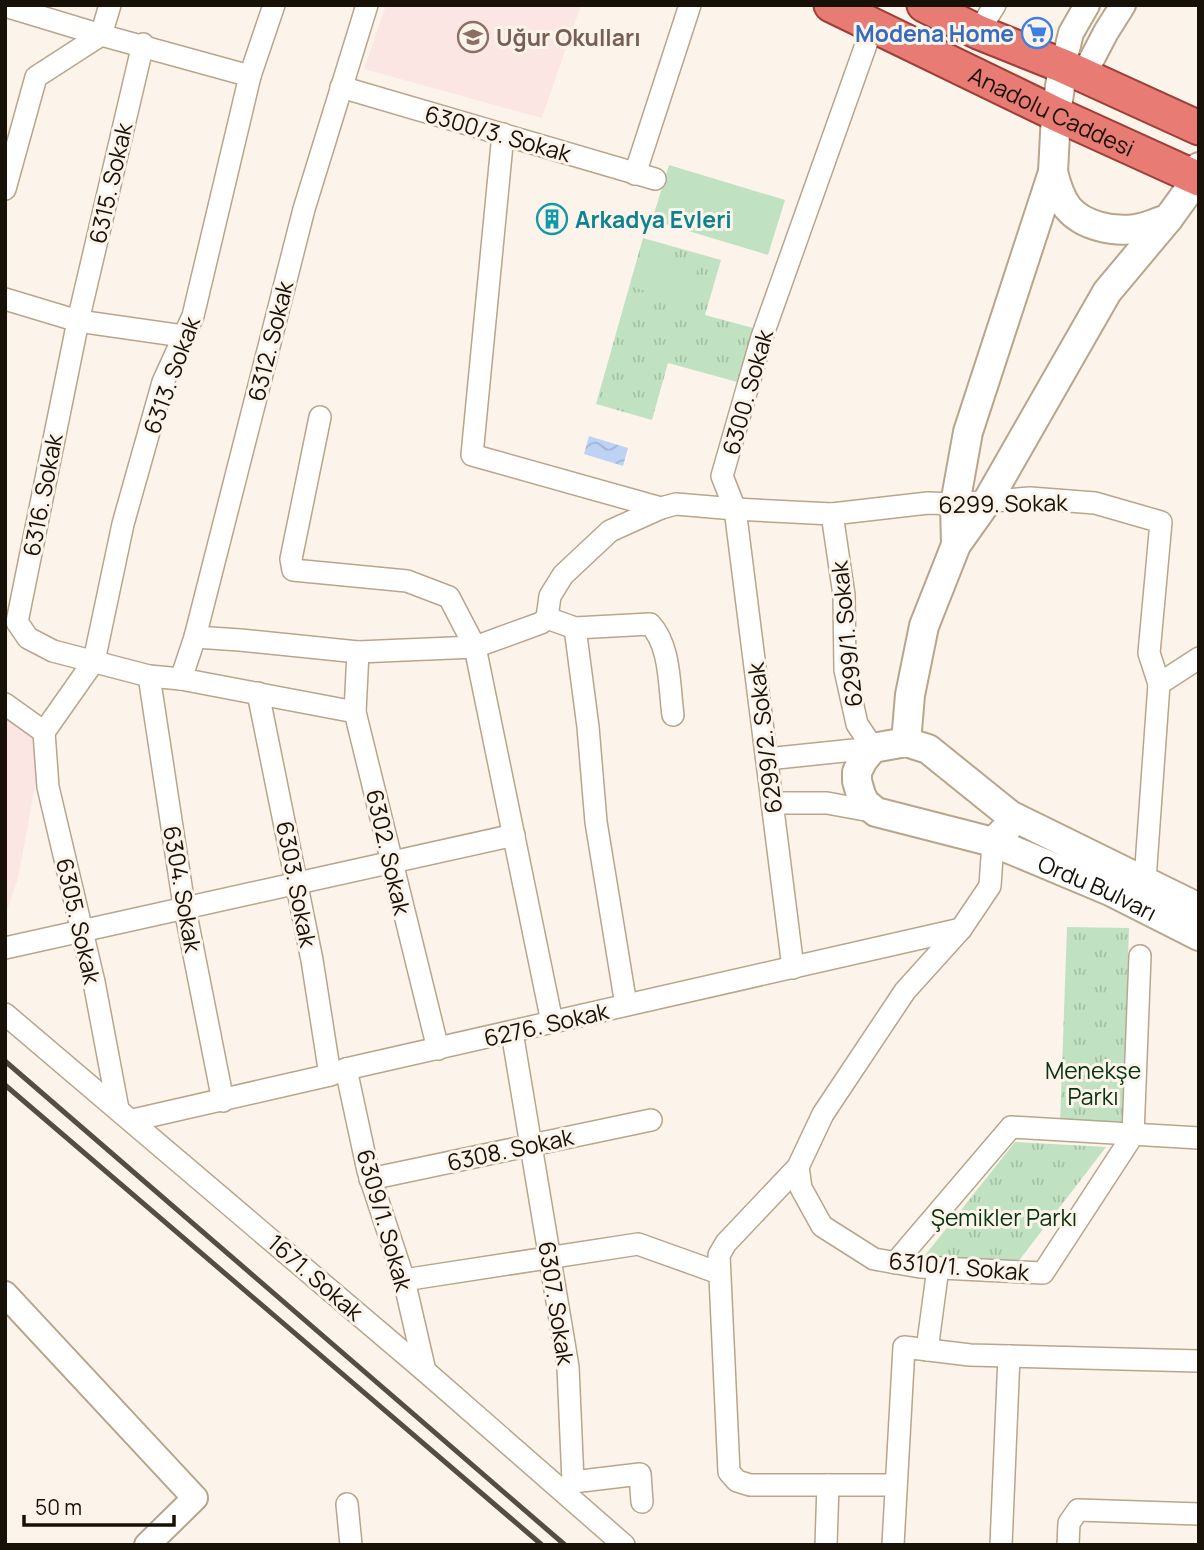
<svg xmlns="http://www.w3.org/2000/svg" width="1204" height="1550" viewBox="0 0 1204 1550" font-family="Manrope,sans-serif">
<style>
.education{fill:#fbe6e3}
.grass{fill:url(#grass-tufts)}
.pitch{fill:#c0e2c2}
.water{fill:url(#water-waves)}
.lines{fill:none;stroke-linecap:round;stroke-linejoin:round}
.minor-casing{stroke:#b8a58c;stroke-width:24}
.tertiary-casing{stroke:#b8a58c;stroke-width:28}
.secondary-casing{stroke:#b8a58c;stroke-width:32}
.trunk-casing{stroke:#9c4037;stroke-width:37}
.minor{stroke:#fff;stroke-width:21}
.tertiary{stroke:#fff;stroke-width:24}
.secondary{stroke:#fff;stroke-width:28}
.trunk{stroke:#e87b74;stroke-width:33}
.rail{stroke:#544d44;stroke-width:5}
.labels{text-anchor:middle;dominant-baseline:central;stroke-width:6;stroke-linejoin:round;paint-order:stroke}
.shop-label{font-size:23px;font-weight:bold;fill:#366cbe;stroke:#fcf4ea;text-anchor:end}
.education-label{font-size:23px;font-weight:bold;fill:#785e54;stroke:#fcf4ea;text-anchor:start}
.street-label{font-size:23px;fill:#181108;stroke:#fcf4ea}
.culture-label{font-size:23px;font-weight:bold;fill:#0d838f;stroke:#fcf4ea;text-anchor:start}
.park-label{font-size:23px;fill:#063410;stroke:#fcf4ea}
</style>
<defs>
<pattern id="grass-tufts" width="24" height="20" patternUnits="userSpaceOnUse" patternTransform="scale(1.75)"><rect width="24" height="20" fill="#c0e2c2"/><path d="M3 7l-1-3M5 7V3M7 7l1-3M15 17l-1-3M17 17v-4M19 17l1-3" fill="none" stroke="#a4c1a5"/></pattern>
<pattern id="water-waves" width="16" height="10" patternUnits="userSpaceOnUse" patternTransform="scale(1.75)"><rect width="16" height="10" fill="#bed2f6"/><path d="M0 5q4-4 8 0t8 0" fill="none" stroke="#a3b3d1"/></pattern>
</defs>
<rect width="100%" height="100%" fill="#fcf4ea"/>
<g class="education">
<path d="M386,5H581L542,118L364,69Z"/>
<path d="M5,710L38,733L42,749L18,878L5,916Z"/>
</g>
<g class="grass">
<path d="M643,238L721,260L705,315L757,329L741,383L668,363L652,420L596,404Z"/>
<path d="M1067,927L1129,928L1123,1128L1060,1123Z"/>
<path d="M1015,1142L1106,1147L1014,1267L922,1259Z"/>
</g>
<g class="pitch">
<path d="M669,165L785,200L768,255L652,220Z"/>
<path d="M642,251L698,267L688,303L632,287Z"/>
</g>
<path class="water" d="M589,436L628,448L623,466L584,454Z"/>
<g class="lines">
<g class="minor-casing">
<g id="minor">
<path d="M110,5L101,35L250,76"/>
<path d="M5,6L101,35"/>
<path d="M978,32L995,5"/>
<path d="M143,44L78,321L17,622L28,638L53,651L149,676L181,679L355,712"/>
<path d="M341,87L655,179"/>
<path d="M503,134L472,455L661,508"/>
<path d="M635,174L690,5"/>
<path d="M5,189L36,77L101,35"/>
<path d="M5,299L78,321L183,336"/>
<path d="M320,417L291,559L293,570L407,581L449,597L475,647L552,1022"/>
<path d="M547,618L575,628L650,624C671,646 669,687 673,715"/>
<path d="M575,628L588,727L596,822L626,1005"/>
<path d="M195,637L240,640L358,652L475,647L541,623L547,618L550,596L563,575L610,531L661,508L676,504L735,509L722,476L762,337L873,25"/>
<path d="M358,652L355,712L438,1049"/>
<path d="M149,676L183,899L223,1101"/>
<path d="M181,679L195,637L304,209L367,5"/>
<path d="M1159,684L1199,658"/>
<path d="M258,693L312,960L330,1075"/>
<path d="M5,704L44,732"/>
<path d="M44,732L94,661L123,524L163,382L193,316L250,76L274,5"/>
<path d="M44,732L48,787L94,982L118,1109"/>
<path d="M767,759L873,748L857,724L845,670L844,595L832,514"/>
<path d="M772,803H827L876,812"/>
<path d="M993,842L990,886L961,929L905,991L823,1114L798,1167L801,1188L822,1226L874,1259L920,1267L1043,1273L1133,1135L1140,956"/>
<path d="M5,948L514,835"/>
<path d="M793,968L735,509L832,514L928,503L955,504L1030,498L1095,503L1161,522L1149,653L1159,684L1145,880"/>
<path d="M5,1014L425,1371L624,1545"/>
<path d="M512,1032L568,1367L573,1482L640,1474L642,1502"/>
<path d="M346,1069L368,1171L404,1280L425,1371"/>
<path d="M133,1120L330,1075L346,1069L961,929"/>
<path d="M798,1167L726,1243L719,1255L729,1472L737,1481L750,1485H896"/>
<path d="M370,1179L651,1120"/>
<path d="M895,1263L1011,1127L1199,1138"/>
<path d="M404,1280L638,1244L719,1273"/>
<path d="M927,1350L938,1268"/>
<path d="M347,1504L351,1545"/>
<path d="M826,1545L828,1485"/>
<path d="M893,1545L904,1347L970,1355L1199,1361"/>
<path d="M1001,1545L1009,1356"/>
<path d="M1068,1545L1069,1523L1078,1510L1199,1514"/>
</g>
</g>
<g class="tertiary-casing">
<g id="tertiary">
<path d="M1063,66L1071,33L1087,5"/>
<path d="M1083,76L1106,32L1123,5"/>
<path d="M5,1294L195,1498L147,1545"/>
</g>
</g>
<g class="secondary-casing">
<g id="secondary">
<path d="M1053,172C1056,184 1060,198 1068,208C1083,226 1113,232 1135,229C1146,228 1157,222 1168,219"/>
<path d="M956,545L955,504L968,432L1053,172L1056,114L1063,66"/>
<path d="M906,742L910,695L924,626L956,545L988,500L1107,292L1168,219L1197,179L1199,167"/>
<path d="M1010,815L1008,827L993,842L876,812L865,803L861,795L857,781V772L863,760L873,748L906,742L928,749L1010,815L1199,908"/>
<path id="s1" d="M993,842L1110,891L1199,936"/>
</g>
</g>
<g class="trunk-casing">
<g id="trunk">
<path id="s2" d="M831,5L1056,114L1199,179"/>
<path d="M924,5L978,32L1063,66L1199,128"/>
</g>
</g>
<use href="#minor" class="minor"/>
<use href="#tertiary" class="tertiary"/>
<use href="#secondary" class="secondary"/>
<use href="#trunk" class="trunk"/>
<g class="rail">
<path d="M5,1061L565,1545"/>
<path d="M5,1085L542,1545"/>
</g>
</g>
<defs>
<g id="supermarket-ring" transform="scale(1.575)"><circle r="9.5" fill="#fcf4ea" stroke="#3f7fe0" stroke-width="1.5"/><path d="M-6-5.5h2.5l.6 2H6L4.5 2H-2.5L-4.4-4H-6ZM-1.5 3.2a1.3 1.3 0 1 0 .1 0ZM3 3.2a1.3 1.3 0 1 0 .1 0Z" fill="#3f7fe0"/></g>
<g id="school-ring" transform="scale(1.575)"><circle r="9.5" fill="#fcf4ea" stroke="#8d6e63" stroke-width="1.5"/><path d="M0-5L7-2L0 1L-7-2ZM-4 1L0 2.5L4 1V4Q0 6-4 4Z" fill="#8d6e63"/></g>
<g id="building-ring" transform="scale(1.575)"><circle r="9.5" fill="#fcf4ea" stroke="#0f9aa8" stroke-width="1.5"/><path d="M-4-6H4V6H1V3H-1V6H-4ZM-2.5-4.3h1.7v1.8h-1.7ZM.8-4.3h1.7v1.8H.8ZM-2.5-1h1.7V.8h-1.7ZM.8-1h1.7V.8H.8Z" fill="#0f9aa8"/></g>
</defs>
<g fill-rule="evenodd">
<use href="#supermarket-ring" x="1037" y="33"/>
<use href="#school-ring" x="473" y="37"/>
<use href="#building-ring" x="552" y="219"/>
</g>
<g class="labels">
<g class="shop-label">
<text x="1014" y="33">Modena Home</text>
</g>
<g class="education-label">
<text x="496" y="37">Uğur Okulları</text>
</g>
<g class="street-label">
<text stroke="none"><textPath href="#s2" startOffset="245">Anadolu Caddesi</textPath></text>
<text transform="translate(498 133) rotate(16)">6300/3. Sokak</text>
<text transform="translate(110 183) rotate(-77)">6315. Sokak</text>
<text transform="translate(270 341) rotate(-76)">6312. Sokak</text>
<text transform="translate(171 375) rotate(-70)">6313. Sokak</text>
<text transform="translate(747 392) rotate(-74)">6300. Sokak</text>
<text transform="translate(42 495) rotate(-79)">6316. Sokak</text>
<text transform="translate(1003 503) rotate(-1)">6299. Sokak</text>
<text transform="translate(846 634) rotate(-96)">6299/1. Sokak</text>
<text transform="translate(764 738) rotate(-97)">6299/2. Sokak</text>
<text transform="translate(389 852) rotate(77)">6302. Sokak</text>
<text transform="translate(297 884) rotate(79)">6303. Sokak</text>
<text stroke="none"><textPath href="#s1" startOffset="114">Ordu Bulvarı</textPath></text>
<text transform="translate(183 889) rotate(80)">6304. Sokak</text>
<text transform="translate(79 921) rotate(77)">6305. Sokak</text>
<text transform="translate(546 1024) rotate(-13)">6276. Sokak</text>
<text transform="translate(510 1149) rotate(-12)">6308. Sokak</text>
<text transform="translate(385 1220) rotate(74)">6309/1. Sokak</text>
<text transform="translate(959 1266) rotate(5)">6310/1. Sokak</text>
<text transform="translate(316 1277) rotate(41)">1671. Sokak</text>
<text transform="translate(557 1303) rotate(81)">6307. Sokak</text>
</g>
<g class="culture-label">
<text x="575" y="219">Arkadya Evleri</text>
</g>
<g class="park-label">
<text x="1093" y="1070">Menekşe<tspan x="1093" dy="26">Parkı</tspan></text>
<text x="1004" y="1217">Şemikler Parkı</text>
</g>
</g>
<rect width="1204" height="1550" fill="none" stroke="#181108" stroke-width="14"/>
<path d="M24 1515v10h150v-10" fill="none" stroke="#181108" stroke-width="3.5"/>
<text x="35" y="1515" font-size="21" fill="#181108" stroke="#fcf4ea" stroke-width="5" paint-order="stroke">50 m</text>
</svg>
